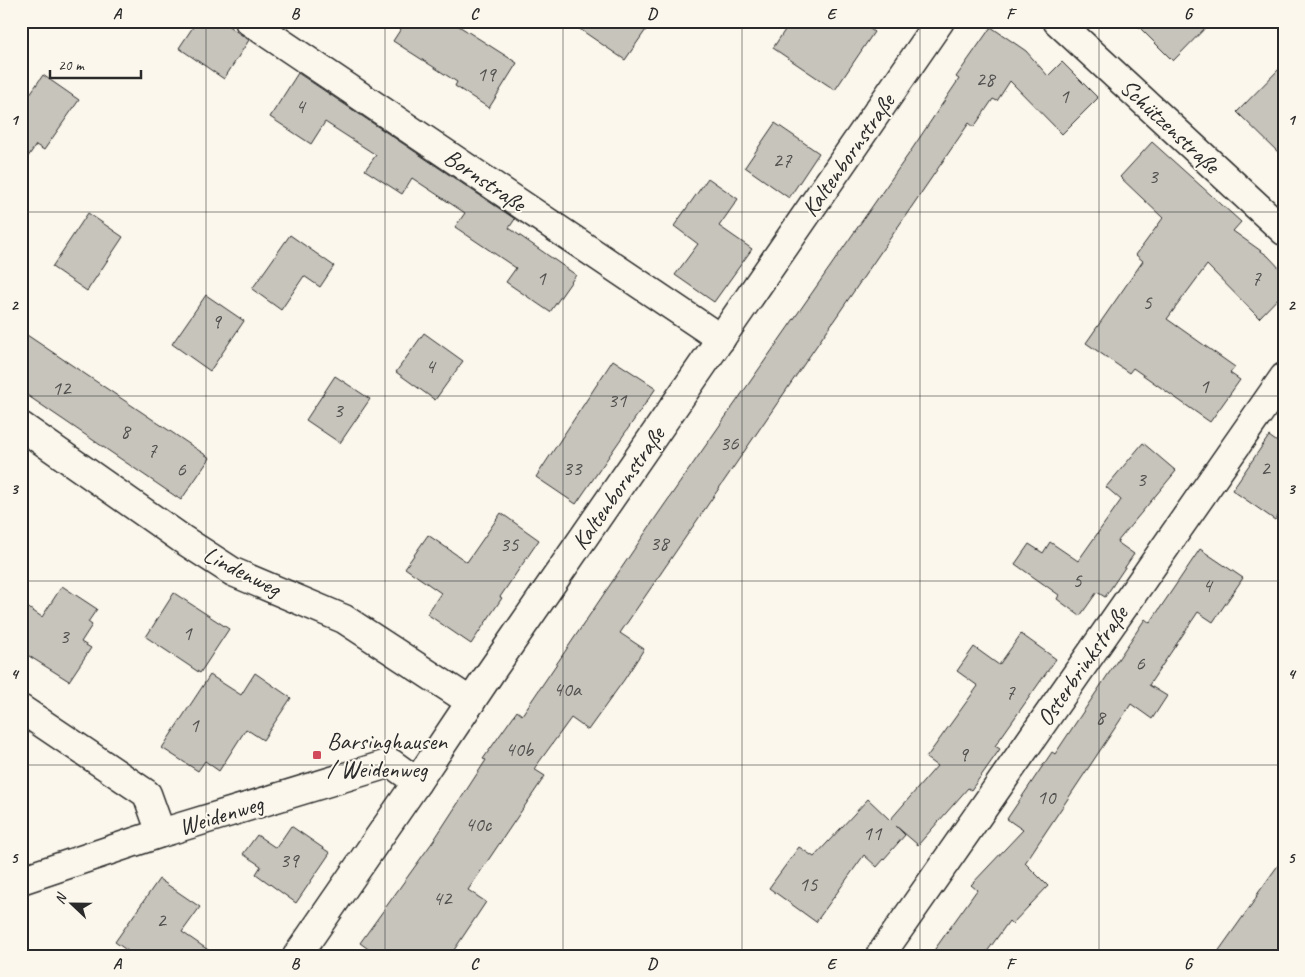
<svg xmlns="http://www.w3.org/2000/svg" width="1305" height="977" viewBox="0 0 1305 977" font-family="Caveat,sans-serif">
<style>
.building{fill:#c7c4bc;stroke:#2b2b2b}
.lines{fill:none;stroke-linecap:round;stroke-linejoin:round}
.minor-casing{stroke:#2b2b2b;stroke-width:31}
.minor{stroke:#fbf7ec;stroke-width:28}
.grid{fill:none;stroke:#2b2b2b;stroke-width:1;stroke-opacity:0.55}
.poi-dot{fill:#d1495b;stroke:#fbf7ec;stroke-width:2}
.labels{text-anchor:middle;dominant-baseline:central;stroke-width:4;stroke-linejoin:round;paint-order:stroke}
.number-label{font-size:21px;fill:#52514f}
.street-label{font-size:24px;fill:#2b2b2b;stroke:#fbf7ec}
.poi-label{font-size:24px;fill:#2b2b2b;stroke:#fbf7ec;text-anchor:start}
.neatline{fill:none;stroke:#2b2b2b;stroke-width:2}
.grid-label{font-size:16px;text-anchor:middle;font-weight:bold;fill:#2b2b2b}
</style>
<rect width="100%" height="100%" fill="#fbf7ec"/>
<filter id="ink" filterUnits="userSpaceOnUse"><feTurbulence type="fractalNoise" baseFrequency=".02" numOctaves="2"/><feDisplacementMap in="SourceGraphic" scale="10" xChannelSelector="R" yChannelSelector="G"/><feConvolveMatrix kernelMatrix="1 2 1 2 8 2 1 2 1" color-interpolation-filters="sRGB"/></filter>
<g filter="url(#ink)">
<g class="building">
<path d="M197,21H221L249,40L224,79L179,48Z"/>
<path d="M406,21H451L517,63L489,108L455,86L457,82L393,41Z"/>
<path d="M568,21H652L625,60Z"/>
<path d="M791,21H859L874,32L835,90L773,48Z"/>
<path d="M1133,21H1212L1173,61Z"/>
<path d="M991,27L1026,51L1048,76L1062,62L1098,98L1062,134L1010,81L997,101L993,99L974,127L969,123L620,633L644,649L624,680L588,730L571,718L534,769L545,776L468,890L486,902L450,956H378L360,943L434,840L486,760L483,759L517,711L522,715L658,514L908,155L959,79L956,77Z"/>
<path d="M1284,64V158L1237,112Z"/>
<path d="M298,73L515,219L509,228L576,275L550,312L506,282L516,268L455,227L465,213L412,178L402,194L365,170L376,155L325,122L311,144L270,117Z"/>
<path d="M43,75L79,100L44,150L36,145L21,167V107Z"/>
<path d="M775,123L819,153L789,198L745,167Z"/>
<path d="M1152,142L1241,222L1233,231L1268,256L1284,273V292L1259,318L1207,265L1167,319L1235,367L1230,373L1240,380L1210,422L1133,368L1129,373L1086,343L1143,261L1136,255L1163,218L1120,177Z"/>
<path d="M708,178L738,199L719,226L752,249L714,302L675,275L698,244L674,226Z"/>
<path d="M88,213L123,237L87,291L52,267Z"/>
<path d="M290,235L334,266L320,287L304,276L281,310L252,289Z"/>
<path d="M206,295L244,321L210,371L172,344Z"/>
<path d="M21,331L210,458L181,500L21,391Z"/>
<path d="M424,333L463,361L435,400L396,372Z"/>
<path d="M613,360L656,388L576,504L536,477Z"/>
<path d="M335,376L370,399L340,443L306,420Z"/>
<path d="M1269,436L1284,447V508L1275,520L1232,490Z"/>
<path d="M1143,443L1176,471L1117,542L1134,554L1105,597L1097,592L1080,616L1057,599L1059,595L1015,564L1029,544L1043,553L1050,542L1078,561L1121,500L1106,487Z"/>
<path d="M501,513L539,540L500,597L502,598L471,644L427,614L441,593L405,568L428,535L467,562Z"/>
<path d="M1200,549L1243,578L1213,622L1198,612L1149,685L1167,696L1152,719L1131,704L1025,863L1048,886L1012,924L1009,921L984,956H930L977,890L971,885L1023,830L1007,819L1052,752L1055,754L1145,619L1150,623Z"/>
<path d="M62,586L97,609L88,622L92,625L81,642L91,648L69,681L21,651V603L42,617Z"/>
<path d="M174,593L229,629L200,673L146,637Z"/>
<path d="M1021,634L1056,659L995,746L1000,749L971,790L968,788L918,845L896,826L905,835L877,867L864,855L816,922L769,888L799,847L814,857L868,799L890,820L937,766L926,758L978,686L957,671L974,647L999,665Z"/>
<path d="M255,673L291,698L263,740L246,729L219,771L205,761L198,771L162,748L210,675L241,695Z"/>
<path d="M291,826L330,853L296,903L256,874L261,866L243,854L257,835L276,848Z"/>
<path d="M1284,857V956H1215L1257,897L1256,896Z"/>
<path d="M159,879L200,907L182,932L217,956H135L115,942Z"/>
</g>
<g class="lines">
<g class="minor-casing">
<g id="minor">
<path d="M249,21L721,339"/>
<path d="M1057,21L1284,231"/>
<path d="M21,426L182,539L233,572L344,619L471,702"/>
<path d="M21,709L147,794L161,833"/>
<path d="M21,880L161,833L391,763L417,782"/>
<path d="M297,956L417,782L490,673L940,21"/>
<path d="M880,956L1284,377"/>
</g>
</g>
<use href="#minor" class="minor"/>
</g>
</g>
<path class="grid" d="M206,21V956M385,21V956M563,21V956M742,21V956M920,21V956M1099,21V956M21,212H1284M21,396H1284M21,581H1284M21,765H1284"/>
<rect class="poi-dot" x="312" y="750" width="10" height="10" rx="2.5"/>
<g class="labels">
<g class="number-label">
<text x="486" y="74">19</text>
<text x="985" y="79">28</text>
<text x="1064" y="96">1</text>
<text x="300" y="106">4</text>
<text x="782" y="160">27</text>
<text x="1153" y="176">3</text>
<text x="541" y="278">1</text>
<text x="1256" y="278">7</text>
<text x="1147" y="302">5</text>
<text x="216" y="321">9</text>
<text x="430" y="366">4</text>
<text x="1204" y="386">1</text>
<text x="61" y="388">12</text>
<text x="617" y="400">31</text>
<text x="338" y="410">3</text>
<text x="125" y="431">8</text>
<text x="729" y="443">36</text>
<text x="152" y="450">7</text>
<text x="572" y="468">33</text>
<text x="1265" y="468">2</text>
<text x="181" y="469">6</text>
<text x="1141" y="479">3</text>
<text x="659" y="543">38</text>
<text x="509" y="544">35</text>
<text x="1077" y="580">5</text>
<text x="1207" y="585">4</text>
<text x="187" y="633">1</text>
<text x="64" y="636">3</text>
<text x="1140" y="663">6</text>
<text x="567" y="689">40a</text>
<text x="1010" y="692">7</text>
<text x="1100" y="717">8</text>
<text x="194" y="725">1</text>
<text x="519" y="749">40b</text>
<text x="963" y="754">9</text>
<text x="1046" y="797">10</text>
<text x="478" y="824">40c</text>
<text x="872" y="833">11</text>
<text x="289" y="860">39</text>
<text x="808" y="884">15</text>
<text x="442" y="898">42</text>
<text x="161" y="920">2</text>
</g>
<g class="street-label">
<text transform="translate(1170 126) rotate(43)">Schützenstraße</text>
<text transform="translate(848 155) rotate(-55)">Kaltenbornstraße</text>
<text transform="translate(485 180) rotate(34)">Bornstraße</text>
<text transform="translate(618 488) rotate(-55)">Kaltenbornstraße</text>
<text transform="translate(242 571) rotate(27)">Lindenweg</text>
<text transform="translate(1082 666) rotate(-55)">Osterbrinkstraße</text>
<text transform="translate(221 815) rotate(-17)">Weidenweg</text>
</g>
<g class="poi-label">
<text x="327" y="741">Barsinghausen<tspan x="327" dy="28">/ Weidenweg</tspan></text>
</g>
</g>
<rect width="1305" height="977" fill="none" stroke="#fbf7ec" stroke-width="55"/>
<g transform="translate(72 904) rotate(292)" stroke="#fbf7ec" stroke-width="4" paint-order="stroke">
<path d="M0-4L9 19L0 12L-9 19Z" fill="#2b2b2b"/>
<text y="-8" font-size="14" font-weight="bold" text-anchor="middle" fill="#2b2b2b">N</text>
</g>
<path d="M50 70v8h91v-8" fill="none" stroke="#2b2b2b" stroke-width="2.5"/>
<text x="58" y="70" font-size="15" fill="#2b2b2b" stroke="#fbf7ec" stroke-width="4" paint-order="stroke">20 m</text>
<rect x="28" y="28" width="1250" height="922" class="neatline"/>
<g class="grid-label">
<text x="117" y="19">A</text>
<text x="295" y="19">B</text>
<text x="474" y="19">C</text>
<text x="652" y="19">D</text>
<text x="831" y="19">E</text>
<text x="1010" y="19">F</text>
<text x="1188" y="19">G</text>
<text x="14" y="125">1</text>
<text x="1291" y="125">1</text>
<text x="14" y="310">2</text>
<text x="1291" y="310">2</text>
<text x="14" y="494">3</text>
<text x="1291" y="494">3</text>
<text x="14" y="679">4</text>
<text x="1291" y="679">4</text>
<text x="14" y="863">5</text>
<text x="1291" y="863">5</text>
<text x="117" y="969">A</text>
<text x="295" y="969">B</text>
<text x="474" y="969">C</text>
<text x="652" y="969">D</text>
<text x="831" y="969">E</text>
<text x="1010" y="969">F</text>
<text x="1188" y="969">G</text>
</g>
</svg>
